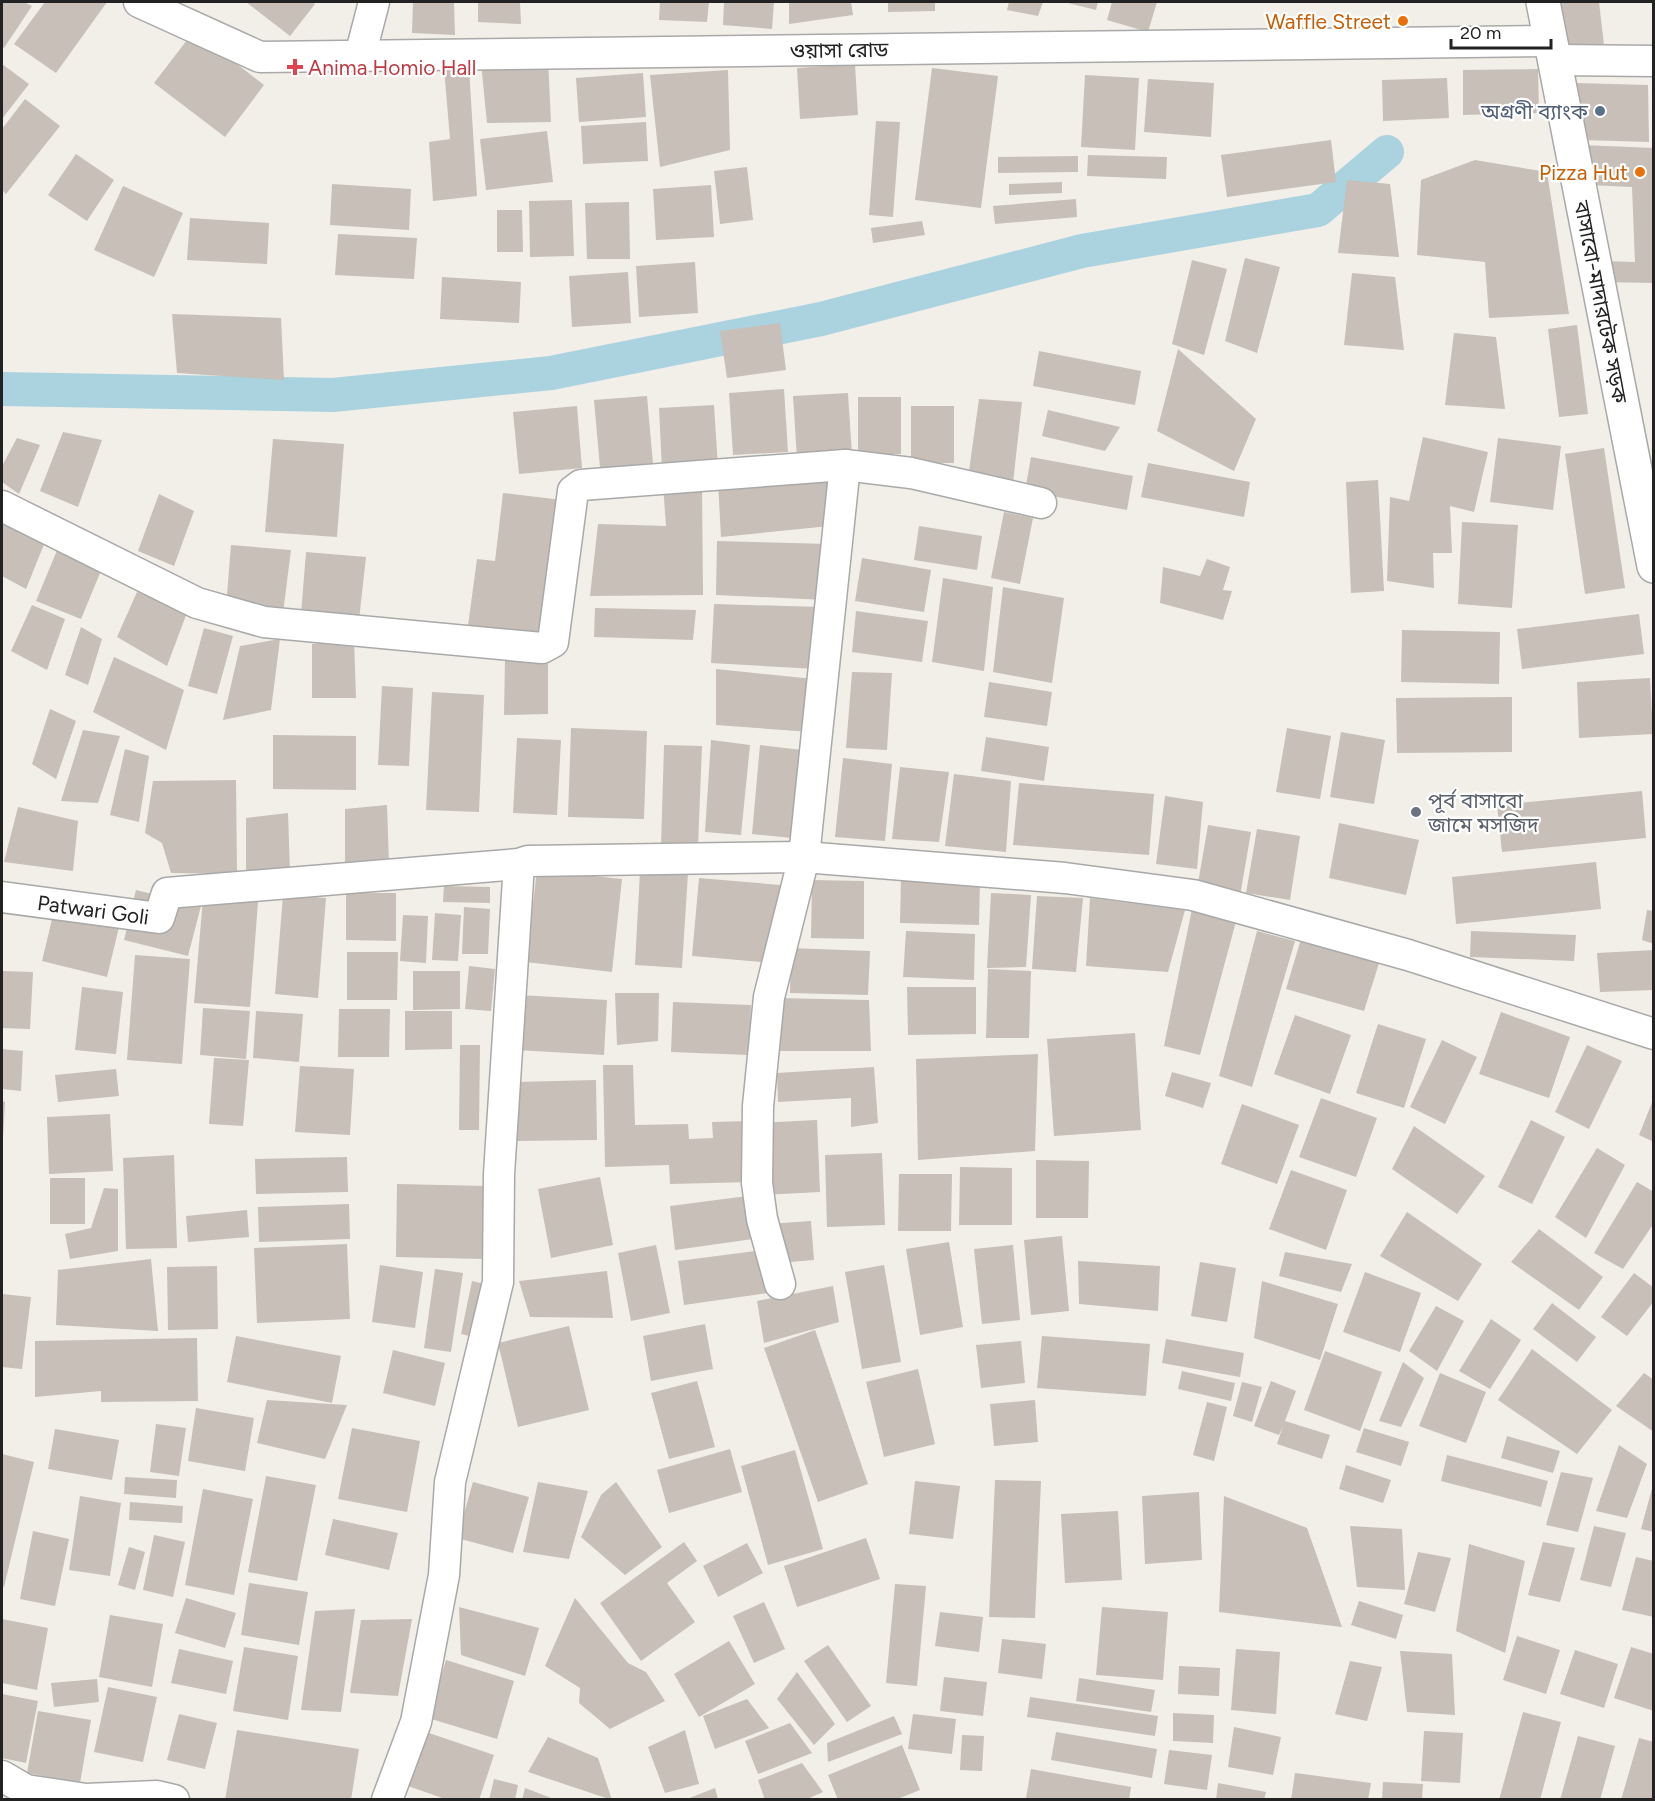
<svg xmlns="http://www.w3.org/2000/svg" width="1655" height="1801" viewBox="0 0 1655 1801" font-family="Figtree,'Noto Sans Bengali',sans-serif">
<style>
.lines{fill:none;stroke-linecap:round;stroke-linejoin:round}
.canal{stroke:#aad3df;stroke-width:34}
.building{fill:#c7bfb8}
.minor-casing{stroke:#a9a9a9;stroke-width:33}
.tertiary-casing{stroke:#a9a9a9;stroke-width:36}
.minor{stroke:#fff;stroke-width:30}
.tertiary{stroke:#fff;stroke-width:33}
.food-dot{fill:#e8710a;stroke:#fff;stroke-width:2}
.health-dot{fill:#e0444e;stroke:#fff;stroke-width:2}
.service-dot{fill:#5c6f8a;stroke:#fff;stroke-width:2}
.worship-dot{fill:#6b7280;stroke:#fff;stroke-width:2}
.labels{text-anchor:middle;dominant-baseline:central;stroke-width:4.5;stroke-linejoin:round;paint-order:stroke}
.food-label{font-size:21px;fill:#c56008;stroke:#fff;text-anchor:end}
.street-label{font-size:21px;fill:#222;stroke:#fff}
.health-label{font-size:21px;fill:#be3a42;stroke:#fff;text-anchor:start}
.service-label{font-size:21px;fill:#4e5e75;stroke:#fff;text-anchor:end}
.worship-label{font-size:21px;fill:#5b616d;stroke:#fff;text-anchor:start}
</style>
<rect width="100%" height="100%" fill="#f2efe9"/>
<g class="lines">
<path class="canal" d="M2,389L333,395L551,373L821,319L1082,251L1318,210L1387,152"/>
</g>
<g class="building">
<path d="M2,2H24L32,6L4,48L2,46Z"/>
<path d="M45,2H107L56,73L14,44Z"/>
<path d="M246,2H312L315,4L290,36Z"/>
<path d="M413,2H454L455,35L412,33Z"/>
<path d="M478,2H520L521,24L478,22Z"/>
<path d="M660,2H709L707,22L659,20Z"/>
<path d="M724,2H774L772,29L723,25Z"/>
<path d="M789,2H851L853,15L789,24Z"/>
<path d="M888,2H935V11L888,12Z"/>
<path d="M1009,2H1043L1038,16L1007,10Z"/>
<path d="M1064,2H1098L1096,10Z"/>
<path d="M1112,2H1157L1148,32L1107,20Z"/>
<path d="M1557,2H1599L1604,45L1562,49Z"/>
<path d="M194,31L264,85L225,137L154,83Z"/>
<path d="M548,59L551,122L487,123L481,63Z"/>
<path d="M2,64L29,84L2,119Z"/>
<path d="M855,64L858,115L800,119L797,68Z"/>
<path d="M444,68H469L477,196L433,201L429,142L450,139Z"/>
<path d="M932,68L998,76L981,208L915,200Z"/>
<path d="M1538,69L1539,113L1463,115V70Z"/>
<path d="M728,70L730,150L660,167L650,75Z"/>
<path d="M643,73L646,117L579,122L576,78Z"/>
<path d="M1085,75L1139,78L1135,150L1081,147Z"/>
<path d="M1447,78L1449,118L1383,121L1382,80Z"/>
<path d="M1148,79L1214,83L1211,137L1144,132Z"/>
<path d="M1577,83L1648,85L1649,142L1581,140Z"/>
<path d="M25,99L60,126L6,194L2,190V129Z"/>
<path d="M876,121L900,122L893,217L869,215Z"/>
<path d="M646,122L648,161L583,164L581,126Z"/>
<path d="M547,131L553,182L486,190L480,139Z"/>
<path d="M1331,140L1336,182L1227,197L1221,155Z"/>
<path d="M1582,145L1654,148V283L1602,282L1599,261L1635,262L1632,187L1588,185Z"/>
<path d="M76,154L114,180L87,221L48,195Z"/>
<path d="M1088,155L1167,157L1166,179L1087,176Z"/>
<path d="M1078,156V172L998,173V157Z"/>
<path d="M1475,160L1547,172L1569,314L1489,318L1485,262L1417,255L1421,180Z"/>
<path d="M747,167L753,220L720,224L714,171Z"/>
<path d="M1347,180L1390,184L1399,257L1338,253Z"/>
<path d="M1062,182V193L1009,195V184Z"/>
<path d="M332,184L411,189L409,230L330,225Z"/>
<path d="M711,185L714,237L656,240L653,189Z"/>
<path d="M123,186L183,213L154,277L94,250Z"/>
<path d="M1076,199L1077,217L995,224L993,206Z"/>
<path d="M572,200L574,256L530,257L529,201Z"/>
<path d="M629,202L630,259H587L585,203Z"/>
<path d="M497,210H522L523,252H497Z"/>
<path d="M190,218L269,223L267,264L187,260Z"/>
<path d="M922,221L925,235L873,243L871,228Z"/>
<path d="M338,234L417,238L414,279L335,275Z"/>
<path d="M1245,258L1280,267L1257,353L1225,341Z"/>
<path d="M1192,260L1227,269L1204,355L1172,344Z"/>
<path d="M695,262L698,313L639,317L636,266Z"/>
<path d="M628,272L631,323L572,327L569,276Z"/>
<path d="M1352,273L1395,277L1404,350L1344,345Z"/>
<path d="M442,277L521,282L519,323L440,319Z"/>
<path d="M172,314L281,318L284,380L177,373Z"/>
<path d="M780,323L786,370L727,378L720,331Z"/>
<path d="M1577,325L1588,414L1559,417L1548,329Z"/>
<path d="M1454,333L1496,337L1505,409L1445,405Z"/>
<path d="M1178,349L1256,419L1234,471L1157,431Z"/>
<path d="M1039,351L1141,371L1135,405L1033,386Z"/>
<path d="M784,389L788,452L733,455L729,393Z"/>
<path d="M848,393L852,455L797,458L793,396Z"/>
<path d="M647,396L653,464L600,468L594,400Z"/>
<rect x="858" y="397" width="43" height="57"/>
<path d="M979,399L1022,402L1013,483L968,478Z"/>
<path d="M714,405L718,467L662,470L659,408Z"/>
<path d="M577,406L582,468L519,474L513,412Z"/>
<rect x="911" y="406" width="43" height="57"/>
<path d="M1048,410L1120,427L1105,451L1042,436Z"/>
<path d="M63,432L102,440L78,507L40,491Z"/>
<path d="M1423,437L1488,452L1474,512L1450,506L1452,553H1433L1434,588L1387,581L1390,497L1409,501Z"/>
<path d="M17,438L40,445L19,494L2,482V466Z"/>
<path d="M1498,438L1561,446L1553,510L1490,502Z"/>
<path d="M273,439L344,444L337,537L265,532Z"/>
<path d="M1604,448L1625,588L1585,594L1565,454Z"/>
<path d="M1031,457L1133,476L1127,510L1025,491Z"/>
<path d="M1148,463L1250,482L1244,517L1141,497Z"/>
<path d="M831,474L830,526L721,537L718,483Z"/>
<path d="M1378,480L1384,591L1351,593L1346,482Z"/>
<path d="M702,484L703,595L590,596L598,524L666,526L663,485Z"/>
<path d="M503,493L562,500L544,642L467,633L477,559L495,561Z"/>
<path d="M159,494L194,511L174,566L138,551Z"/>
<path d="M1004,512L1033,518L1020,584L991,578Z"/>
<path d="M2,519L45,542L26,589L2,576Z"/>
<path d="M1462,522L1518,525L1512,608L1458,604Z"/>
<path d="M919,526L982,536L977,570L914,560Z"/>
<path d="M717,541L829,544L825,600L716,595Z"/>
<path d="M231,545L291,550L283,613L226,607Z"/>
<path d="M58,548L103,566L81,619L36,601Z"/>
<path d="M306,552L366,557L359,620L301,614Z"/>
<path d="M862,558L931,570L924,612L855,601Z"/>
<path d="M1207,559L1230,567L1223,590L1232,591L1223,620L1160,603L1163,567L1200,576Z"/>
<path d="M943,578L993,587L984,671L932,662Z"/>
<path d="M1003,587L1064,598L1052,683L993,672Z"/>
<path d="M137,592L188,610L167,666L117,637Z"/>
<path d="M714,604L822,607L816,669L711,663Z"/>
<path d="M32,605L65,619L47,670L11,651Z"/>
<path d="M595,608L696,610L693,640L594,637Z"/>
<path d="M856,611L928,621L922,662L852,652Z"/>
<path d="M1639,614L1644,654L1522,669L1517,629Z"/>
<path d="M81,627L102,639L88,685L65,675Z"/>
<path d="M204,628L233,636L217,694L188,686Z"/>
<path d="M1402,630L1500,632L1499,684L1401,682Z"/>
<path d="M280,639L271,710L223,720L240,646Z"/>
<path d="M354,640L356,698H312V644Z"/>
<path d="M114,657L184,690L166,750L93,712Z"/>
<path d="M505,657H548V714L504,715Z"/>
<path d="M716,669L814,679L810,732L716,725Z"/>
<path d="M852,672L892,673L887,750L846,748Z"/>
<path d="M1650,678L1653,734L1579,738L1577,682Z"/>
<path d="M989,682L1052,692L1047,726L984,717Z"/>
<path d="M382,686L413,688L409,766L378,765Z"/>
<path d="M432,692L484,695L479,812L426,810Z"/>
<path d="M1512,697V752L1397,753L1396,698Z"/>
<path d="M50,709L76,721L56,779L32,764Z"/>
<path d="M571,728L647,731L644,819L568,817Z"/>
<path d="M1287,728L1331,736L1320,799L1276,792Z"/>
<path d="M83,730L120,736L98,803L61,801Z"/>
<path d="M1341,732L1385,740L1374,804L1330,797Z"/>
<path d="M273,735L356,736V790L273,789Z"/>
<path d="M986,737L1049,747L1044,781L981,771Z"/>
<path d="M517,738L561,740L557,815L513,813Z"/>
<path d="M711,740L750,745L741,835L705,832Z"/>
<path d="M664,745L702,746L698,847L661,846Z"/>
<path d="M760,745L810,751L802,839L752,834Z"/>
<path d="M125,749L149,756L139,822L110,815Z"/>
<path d="M843,758L892,764L885,841L835,837Z"/>
<path d="M900,767L949,772L939,842L892,839Z"/>
<path d="M954,774L1011,781L1006,852L945,846Z"/>
<path d="M236,780L237,874L171,873L162,843L145,833L153,781Z"/>
<path d="M1019,783L1154,794L1149,855L1013,845Z"/>
<path d="M1642,791L1646,838L1502,852L1497,805Z"/>
<path d="M1165,796L1203,802L1197,869L1156,864Z"/>
<path d="M387,805L389,864L345,863V809Z"/>
<path d="M18,807L78,821L73,871L4,862Z"/>
<path d="M288,813L290,872L246,871V818Z"/>
<path d="M1339,823L1419,840L1406,895L1329,878Z"/>
<path d="M1208,825L1251,832L1240,896L1197,889Z"/>
<path d="M1257,829L1300,836L1290,900L1246,893Z"/>
<path d="M1596,862L1601,909L1456,924L1452,877Z"/>
<path d="M537,870L622,879L612,972L526,962Z"/>
<path d="M640,871L688,873L682,968L635,965Z"/>
<path d="M699,878L781,885L774,963L692,956Z"/>
<path d="M901,878L980,881L979,925L900,923Z"/>
<path d="M812,880L864,881V939L811,938Z"/>
<path d="M444,886L490,887V903L443,902Z"/>
<path d="M136,890L201,906L188,956L124,940Z"/>
<path d="M346,893H396V941L346,940Z"/>
<path d="M991,893L1031,895L1026,967L987,968Z"/>
<path d="M283,895L326,898L318,998L275,994Z"/>
<path d="M1037,896L1083,898L1076,972L1032,969Z"/>
<path d="M203,898L258,902L250,1007L194,1003Z"/>
<path d="M1090,898L1185,910L1168,972L1086,966Z"/>
<path d="M1193,904L1238,914L1200,1055L1164,1046Z"/>
<path d="M464,907L490,909L488,954H462Z"/>
<path d="M1647,910L1654,911V944L1642,940Z"/>
<path d="M54,911L119,927L107,977L42,961Z"/>
<path d="M435,913L461,915L458,961L432,960Z"/>
<path d="M403,915L428,916L426,963L400,961Z"/>
<path d="M906,931L975,934L974,980L903,977Z"/>
<path d="M1257,931L1295,941L1252,1087L1219,1076Z"/>
<path d="M1471,931L1576,935L1574,961L1470,957Z"/>
<path d="M1301,939L1380,960L1364,1011L1286,989Z"/>
<path d="M791,948L870,951L868,995L790,993Z"/>
<path d="M1654,950V990L1600,992L1597,953Z"/>
<path d="M347,952H398L397,1000H347Z"/>
<path d="M135,955L190,959L182,1064L127,1060Z"/>
<path d="M469,966L495,969L491,1011L465,1009Z"/>
<path d="M988,969L1031,971L1029,1038H986Z"/>
<path d="M2,971L33,972L30,1029L2,1028Z"/>
<path d="M413,971H460V1009L413,1010Z"/>
<path d="M82,987L123,992L116,1054L75,1050Z"/>
<path d="M907,987H976V1034L908,1035Z"/>
<path d="M615,993H659L658,1041L617,1045Z"/>
<path d="M519,995L607,1000L604,1055L516,1050Z"/>
<path d="M777,998L869,1000L871,1051H779Z"/>
<path d="M673,1002L751,1005L749,1055L671,1052Z"/>
<path d="M203,1008L250,1011L246,1059L200,1055Z"/>
<path d="M339,1009H390L389,1057H338Z"/>
<path d="M256,1011L303,1014L299,1062L253,1058Z"/>
<path d="M405,1011H452V1049L405,1050Z"/>
<path d="M1501,1012L1570,1037L1549,1098L1479,1074Z"/>
<path d="M1295,1015L1351,1035L1330,1094L1274,1074Z"/>
<path d="M1378,1024L1426,1039L1404,1108L1356,1093Z"/>
<path d="M1135,1033L1141,1130L1054,1136L1047,1039Z"/>
<path d="M1442,1040L1477,1057L1445,1124L1410,1107Z"/>
<path d="M460,1045H480L479,1130H459Z"/>
<path d="M1587,1045L1622,1061L1589,1129L1555,1112Z"/>
<path d="M2,1049L23,1051L21,1091L2,1089Z"/>
<path d="M1038,1054L1035,1151L918,1160L916,1059Z"/>
<path d="M214,1058L249,1060L243,1126L209,1124Z"/>
<path d="M603,1065H633L635,1125L688,1124L689,1139L713,1138L712,1122L751,1121L752,1182L670,1184L669,1165L605,1167Z"/>
<path d="M300,1066L354,1069L350,1135L295,1132Z"/>
<path d="M874,1067L878,1123L851,1127V1098L778,1102L777,1073Z"/>
<path d="M116,1069L119,1096L58,1102L55,1075Z"/>
<path d="M1172,1072L1211,1083L1203,1108L1165,1096Z"/>
<path d="M596,1080L597,1140L516,1141L515,1082Z"/>
<path d="M1321,1098L1377,1118L1356,1177L1299,1157Z"/>
<path d="M1653,1100H1654V1142L1639,1135Z"/>
<path d="M2,1101L5,1102L3,1138L2,1137Z"/>
<path d="M1242,1104L1299,1125L1277,1184L1221,1164Z"/>
<path d="M110,1114L113,1171L49,1174L47,1117Z"/>
<path d="M817,1120L820,1192L762,1195L759,1123Z"/>
<path d="M1531,1120L1565,1137L1532,1204L1498,1187Z"/>
<path d="M1414,1126L1485,1176L1457,1214L1392,1169Z"/>
<path d="M1597,1148L1625,1165L1586,1238L1555,1217Z"/>
<path d="M882,1153L885,1225L827,1227L825,1155Z"/>
<path d="M174,1155L177,1248L126,1249L123,1158Z"/>
<path d="M347,1157L348,1192L256,1194L255,1159Z"/>
<path d="M1036,1160L1089,1161L1088,1218H1036Z"/>
<path d="M960,1167L1012,1168V1225H959Z"/>
<path d="M1291,1170L1347,1190L1326,1250L1269,1229Z"/>
<path d="M899,1174H952L951,1231H898Z"/>
<path d="M600,1177L613,1245L551,1258L538,1189Z"/>
<rect x="50" y="1178" width="35" height="46"/>
<path d="M1637,1182L1654,1192V1223L1623,1269L1594,1253Z"/>
<path d="M397,1184L487,1186L485,1259L396,1257Z"/>
<path d="M104,1188L118,1189V1251L70,1259L65,1234L91,1228Z"/>
<path d="M755,1195L760,1238L675,1250L670,1206Z"/>
<path d="M349,1204L350,1239L259,1242L258,1207Z"/>
<path d="M247,1210L249,1237L188,1242L186,1216Z"/>
<path d="M1407,1212L1482,1264L1458,1301L1380,1256Z"/>
<path d="M811,1221L814,1260L779,1263L769,1224Z"/>
<path d="M1539,1229L1603,1277L1579,1310L1511,1262Z"/>
<path d="M1062,1236L1069,1311L1031,1315L1024,1240Z"/>
<path d="M949,1242L963,1327L920,1335L906,1249Z"/>
<path d="M347,1244L350,1319L257,1323L254,1248Z"/>
<path d="M656,1245L670,1313L631,1321L618,1253Z"/>
<path d="M1013,1245L1020,1320L982,1324L974,1249Z"/>
<path d="M763,1250L768,1293L684,1305L678,1261Z"/>
<path d="M1285,1252L1352,1264L1341,1292L1279,1276Z"/>
<path d="M151,1259L158,1331L56,1325L58,1270Z"/>
<path d="M1078,1261L1160,1266L1158,1311L1079,1304Z"/>
<path d="M1200,1262L1236,1268L1227,1322L1191,1316Z"/>
<path d="M380,1265L423,1272L415,1328L372,1322Z"/>
<path d="M884,1265L901,1362L862,1369L845,1272Z"/>
<path d="M217,1266L218,1329L168,1330L167,1267Z"/>
<path d="M435,1269L463,1273L451,1352L424,1348Z"/>
<path d="M607,1271L613,1318L530,1317L519,1281Z"/>
<path d="M1365,1272L1421,1293L1400,1352L1343,1332Z"/>
<path d="M1634,1273L1654,1288V1301L1627,1336L1601,1317Z"/>
<path d="M472,1281L489,1285L478,1338L461,1334Z"/>
<path d="M1262,1281L1338,1304L1320,1360L1254,1338Z"/>
<path d="M833,1286L839,1322L764,1343L757,1301Z"/>
<path d="M2,1294L31,1297L22,1369L2,1367Z"/>
<path d="M1552,1303L1596,1337L1577,1362L1533,1329Z"/>
<path d="M1436,1306L1464,1321L1437,1371L1409,1351Z"/>
<path d="M1491,1319L1521,1340L1490,1389L1459,1371Z"/>
<path d="M705,1324L713,1369L651,1381L643,1336Z"/>
<path d="M569,1326L589,1410L518,1427L498,1343Z"/>
<path d="M815,1330L868,1484L818,1502L764,1348Z"/>
<path d="M236,1336L341,1356L332,1403L227,1382Z"/>
<path d="M1042,1336L1150,1344L1146,1396L1037,1388Z"/>
<path d="M197,1338L198,1401L101,1402V1391L35,1397V1341Z"/>
<path d="M1166,1339L1244,1353L1240,1377L1162,1363Z"/>
<path d="M1021,1341L1025,1383L981,1388L976,1345Z"/>
<path d="M1532,1349L1612,1410L1577,1454L1498,1400Z"/>
<path d="M393,1350L445,1363L435,1406L383,1393Z"/>
<path d="M1325,1351L1382,1372L1360,1431L1304,1410Z"/>
<path d="M1403,1362L1424,1378L1401,1427L1379,1421Z"/>
<path d="M918,1369L935,1444L884,1457L866,1382Z"/>
<path d="M1182,1371L1235,1383L1231,1401L1178,1389Z"/>
<path d="M1440,1373L1486,1392L1466,1443L1419,1426Z"/>
<path d="M1644,1373L1654,1380V1432L1616,1406Z"/>
<path d="M697,1381L715,1447L669,1459L651,1393Z"/>
<path d="M1271,1381L1296,1391L1285,1421L1330,1435L1322,1459L1277,1444L1283,1426L1279,1435L1254,1426Z"/>
<path d="M1242,1382L1262,1387L1252,1422L1233,1416Z"/>
<path d="M267,1400L347,1405L325,1459L257,1443Z"/>
<path d="M1035,1400L1038,1442L994,1446L990,1404Z"/>
<path d="M1207,1402L1227,1407L1214,1461L1193,1455Z"/>
<path d="M196,1408L254,1418L245,1471L188,1461Z"/>
<path d="M156,1424L186,1428L179,1476L150,1472Z"/>
<path d="M352,1428L420,1441L407,1512L338,1499Z"/>
<path d="M1364,1428L1409,1442L1401,1466L1356,1452Z"/>
<path d="M55,1429L119,1440L112,1480L48,1469Z"/>
<path d="M1507,1436L1560,1451L1553,1473L1501,1458Z"/>
<path d="M1619,1445L1647,1464L1627,1518L1596,1511Z"/>
<path d="M730,1449L742,1492L669,1513L657,1470Z"/>
<path d="M795,1450L823,1549L768,1565L741,1466Z"/>
<path d="M2,1454L34,1462L4,1587L2,1586Z"/>
<path d="M1447,1455L1548,1481L1541,1507L1441,1481Z"/>
<path d="M1346,1465L1391,1480L1383,1503L1339,1489Z"/>
<path d="M1561,1472L1593,1478L1578,1532L1546,1525Z"/>
<path d="M266,1476L316,1485L297,1581L248,1572Z"/>
<path d="M125,1477L177,1480L176,1498L124,1494Z"/>
<path d="M995,1480L1041,1481L1035,1618L989,1617Z"/>
<path d="M915,1481L960,1486L953,1539L909,1534Z"/>
<path d="M473,1482L529,1497L513,1553L457,1538Z"/>
<path d="M538,1482L588,1491L569,1559L523,1552Z"/>
<path d="M616,1482L662,1547L625,1575L581,1537L601,1495Z"/>
<path d="M1653,1485H1654V1532L1641,1529Z"/>
<path d="M203,1489L253,1499L234,1595L185,1585Z"/>
<path d="M1199,1492L1202,1560L1145,1564L1142,1496Z"/>
<path d="M80,1496L121,1503L110,1576L69,1570Z"/>
<path d="M1224,1496L1307,1528L1342,1627L1219,1612Z"/>
<path d="M130,1502L183,1506L182,1523L129,1520Z"/>
<path d="M1118,1511L1122,1580L1065,1583L1061,1514Z"/>
<path d="M333,1519L398,1533L389,1570L325,1555Z"/>
<path d="M1350,1526L1402,1529L1405,1590L1357,1587Z"/>
<path d="M1594,1526L1626,1533L1611,1587L1580,1580Z"/>
<path d="M33,1531L69,1539L55,1606L20,1599Z"/>
<path d="M154,1535L185,1542L173,1597L143,1590Z"/>
<path d="M866,1538L880,1579L797,1607L784,1566Z"/>
<path d="M684,1542L697,1561L667,1583L695,1622L641,1661L600,1603Z"/>
<path d="M1543,1542L1575,1548L1560,1602L1528,1595Z"/>
<path d="M747,1543L763,1573L718,1597L703,1566Z"/>
<path d="M1469,1544L1525,1561L1505,1653L1456,1631Z"/>
<path d="M129,1547L145,1552L135,1590L118,1585Z"/>
<path d="M1418,1552L1451,1558L1435,1612L1404,1604Z"/>
<path d="M1636,1557L1654,1561V1617L1622,1610Z"/>
<path d="M249,1583L308,1592L299,1645L241,1635Z"/>
<path d="M895,1584L926,1586L917,1686L886,1683Z"/>
<path d="M186,1598L236,1613L225,1648L175,1633Z"/>
<path d="M575,1598L628,1663L646,1672L665,1701L610,1729L579,1703L580,1688L545,1666Z"/>
<path d="M1359,1601L1403,1615L1396,1639L1351,1625Z"/>
<path d="M764,1602L785,1649L754,1663L733,1616Z"/>
<path d="M459,1607L539,1628L525,1676L461,1655Z"/>
<path d="M1102,1607L1168,1612L1163,1680L1096,1675Z"/>
<path d="M355,1609L341,1712L301,1710L315,1611Z"/>
<path d="M940,1612L983,1617L979,1652L935,1646Z"/>
<path d="M110,1615L163,1624L152,1687L99,1677Z"/>
<path d="M2,1619L48,1628L37,1690L2,1683Z"/>
<path d="M412,1619L398,1696L350,1693L361,1620Z"/>
<path d="M1517,1636L1560,1650L1546,1694L1503,1680Z"/>
<path d="M1002,1639L1046,1644L1042,1679L998,1673Z"/>
<path d="M729,1641L755,1684L699,1717L674,1674Z"/>
<path d="M828,1645L871,1706L847,1722L804,1661Z"/>
<path d="M244,1647L298,1656L288,1720L233,1711Z"/>
<path d="M1631,1647L1654,1654V1711L1614,1698Z"/>
<path d="M179,1649L233,1661L226,1694L171,1683Z"/>
<path d="M1236,1649L1280,1652L1276,1714L1231,1710Z"/>
<path d="M1575,1650L1618,1664L1604,1708L1560,1694Z"/>
<path d="M1400,1651L1452,1654L1455,1715L1407,1712Z"/>
<path d="M446,1660L514,1681L497,1739L428,1718Z"/>
<path d="M1350,1661L1382,1667L1367,1721L1335,1714Z"/>
<path d="M1179,1666L1220,1668L1219,1696L1178,1694Z"/>
<path d="M797,1672L835,1724L814,1745L777,1699Z"/>
<path d="M944,1677L987,1682L983,1716L940,1711Z"/>
<path d="M1079,1678L1155,1690L1151,1712L1076,1701Z"/>
<path d="M97,1679L99,1702L54,1707L51,1683Z"/>
<path d="M108,1687L157,1697L143,1762L94,1752Z"/>
<path d="M2,1694L38,1701L26,1763L2,1758Z"/>
<path d="M1030,1697L1158,1716L1155,1736L1027,1717Z"/>
<path d="M747,1699L769,1728L715,1749L703,1716Z"/>
<path d="M38,1711L91,1720L80,1783L27,1773Z"/>
<path d="M1523,1712L1561,1722L1540,1800H1499Z"/>
<path d="M1173,1713L1214,1715L1213,1743L1173,1741Z"/>
<path d="M179,1714L217,1723L205,1769L167,1760Z"/>
<path d="M913,1714L956,1719L952,1754L908,1749Z"/>
<path d="M894,1716L902,1734L828,1762L827,1743Z"/>
<path d="M790,1723L812,1753L758,1774L745,1741Z"/>
<path d="M1234,1727L1281,1737L1273,1775L1228,1767Z"/>
<path d="M237,1730L359,1749L351,1800H225Z"/>
<path d="M685,1730L699,1784L665,1793L648,1747Z"/>
<path d="M1424,1731L1463,1733L1460,1783L1421,1781Z"/>
<path d="M426,1732L494,1755L479,1800H448L408,1786Z"/>
<path d="M1056,1732L1157,1749L1152,1778L1051,1760Z"/>
<path d="M962,1735L984,1736L982,1771L960,1770Z"/>
<path d="M1578,1736L1615,1746L1600,1800H1560Z"/>
<path d="M548,1737L598,1758L612,1800L528,1772Z"/>
<path d="M1639,1738L1654,1742V1800H1621Z"/>
<path d="M902,1745L920,1790L895,1800H838L828,1775Z"/>
<path d="M1169,1750L1212,1755L1207,1790L1164,1784Z"/>
<path d="M802,1763L823,1792L805,1800H765L758,1780Z"/>
<path d="M1031,1769L1131,1787L1129,1800L1026,1798Z"/>
<path d="M1295,1773L1371,1783L1368,1800H1291Z"/>
<path d="M494,1779L518,1785L515,1800H489Z"/>
<path d="M1383,1782L1423,1784L1422,1800H1382Z"/>
<path d="M1218,1783L1266,1792L1264,1800H1216Z"/>
<path d="M525,1788L554,1799V1800H522Z"/>
<path d="M715,1788L718,1799H687Z"/>
</g>
<g class="lines">
<g class="minor-casing">
<g id="minor">
<path d="M139,2L260,57L1550,41"/>
<path d="M360,56L374,2"/>
<path d="M1555,60L1654,61"/>
<path d="M2,506L197,603L264,622L542,648L553,642L573,491L581,485L845,465L911,473L1041,503"/>
<path id="s1" d="M2,897L159,918L167,893L519,864L528,861L804,857L1065,878L1193,895L1408,955L1654,1034"/>
<path d="M780,1284L762,1219L757,1183L758,1106L769,997L804,857L845,465"/>
<path d="M2,1776L26,1790L86,1799L157,1796L174,1800"/>
<path d="M387,1800L416,1722L444,1575L450,1482L498,1282L499,1174L519,864"/>
</g>
</g>
<g class="tertiary-casing">
<path id="tertiary" d="M1543,2L1654,566"/>
</g>
<use href="#minor" class="minor"/>
<use href="#tertiary" class="tertiary"/>
</g>
<g class="food-dot">
<circle cx="1403" cy="21" r="6"/>
<circle cx="1640" cy="172" r="6"/>
</g>
<path class="health-dot" d="M292 58h6v6h6v6h-6v6h-6v-6h-6v-6h6z"/>
<circle class="service-dot" cx="1600" cy="111" r="6"/>
<circle class="worship-dot" cx="1416" cy="812" r="6"/>
<g class="labels">
<g class="food-label">
<text x="1391" y="21">Waffle Street</text>
<text x="1628" y="172">Pizza Hut</text>
</g>
<g class="street-label">
<text transform="translate(839 50) rotate(-1)">ওয়াসা রোড</text>
<text transform="translate(1601 302) rotate(79)">বাসাবো-মাদারটেক সড়ক</text>
<text stroke="none"><textPath href="#s1" startOffset="92">Patwari Goli</textPath></text>
</g>
<g class="health-label">
<text x="308" y="67">Anima Homio Hall</text>
</g>
<g class="service-label">
<text x="1588" y="111">অগ্রণী ব্যাংক</text>
</g>
<g class="worship-label">
<text x="1428" y="800">পূর্ব বাসাবো<tspan x="1428" dy="24">জামে মসজিদ</tspan></text>
</g>
</g>
<rect width="1655" height="1801" fill="none" stroke="#222222" stroke-width="6"/>
<path d="M1451 39v9h100v-9" fill="none" stroke="#222222" stroke-width="3"/>
<text x="1460" y="39" font-size="18" fill="#222222" stroke="#ffffff" stroke-width="4.5" paint-order="stroke">20 m</text>
</svg>
